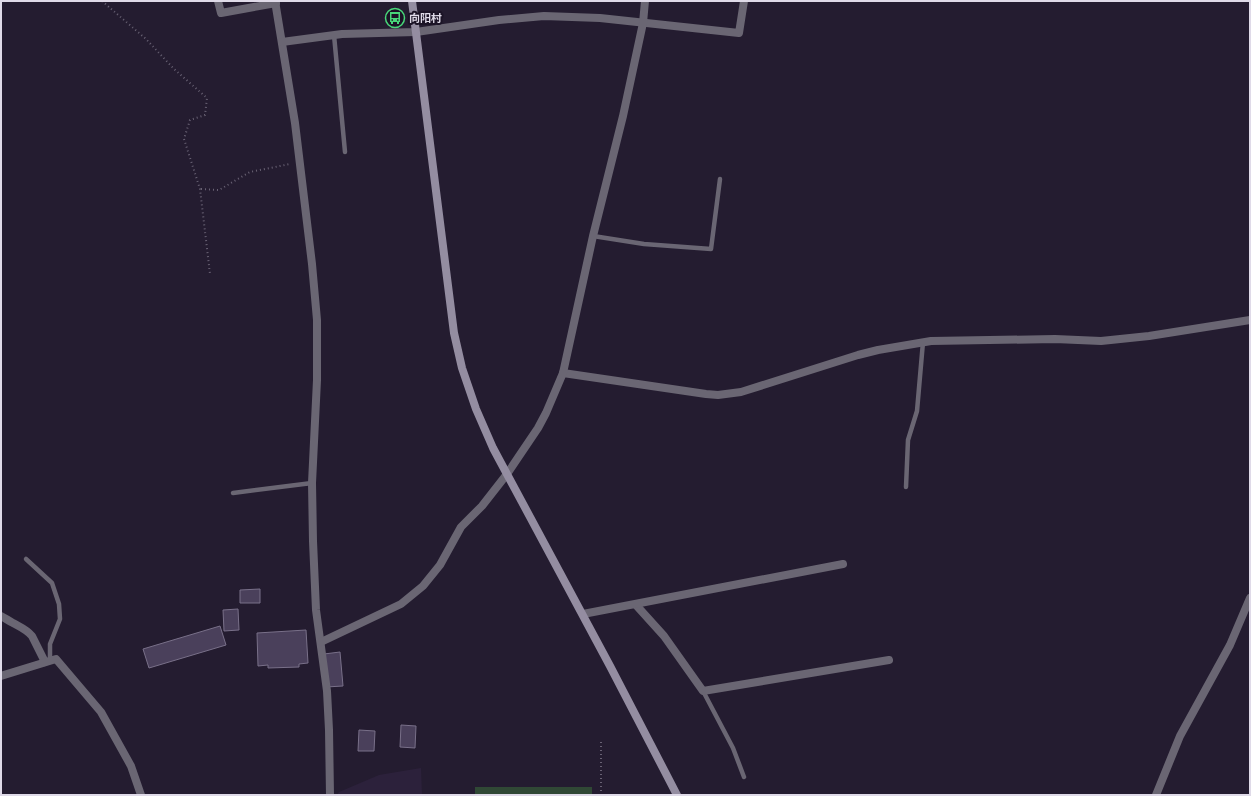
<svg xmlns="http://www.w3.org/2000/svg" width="1251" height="796" viewBox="0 0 1251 796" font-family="Merriweather,'Noto Sans SC',serif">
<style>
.built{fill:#2c213b}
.green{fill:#304835}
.building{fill:#4a405b;stroke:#797089}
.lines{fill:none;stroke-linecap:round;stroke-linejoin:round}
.path{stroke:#696274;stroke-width:2;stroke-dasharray:1 3;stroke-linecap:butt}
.lane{stroke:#6a6673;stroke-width:4.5}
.street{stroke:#6a6673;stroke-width:8}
.secondary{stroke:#948da1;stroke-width:8}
.labels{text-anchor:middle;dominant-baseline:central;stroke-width:4;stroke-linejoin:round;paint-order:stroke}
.poi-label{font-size:11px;font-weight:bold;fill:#dfdae8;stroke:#1b1326;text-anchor:start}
</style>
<rect width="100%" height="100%" fill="#241c30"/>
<path class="built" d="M421,768L422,795H337L339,792L379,775Z"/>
<rect class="green" x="475" y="787" width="117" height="8"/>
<g class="building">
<path d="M260,589V603H240V590Z"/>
<path d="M238,609L239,630L224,631L223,610Z"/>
<path d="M220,626L226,645L149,668L143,649Z"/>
<path d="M306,630L308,663L299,664V667L268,668V665L258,666L257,633Z"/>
<path d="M340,652L343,686L326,687L324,654Z"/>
<path d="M401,725L416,726L415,748L400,747Z"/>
<path d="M359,730L375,731L374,751H358Z"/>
</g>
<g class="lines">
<g class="path">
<path d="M102,1L146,39L174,69L207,98L205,115L190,120L184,139L200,189L210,274"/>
<path d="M201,189L219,190L250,172L290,164"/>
<path d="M601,795V741"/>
</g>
<g class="lane">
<path d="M334,35L345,152"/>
<path d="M593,236L644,244L711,249L720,179"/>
<path d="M906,487L908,440L917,411L923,342"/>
<path d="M233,493L312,483"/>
<path d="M26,559L52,583L59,604L60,619L50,644V661"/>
<path d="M703,691L733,748L744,777"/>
</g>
<g class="street">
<path d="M218,1L221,13L276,3"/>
<path d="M275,1L295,123L312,264L317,320V380L312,483L313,541L316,610L327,691L329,730L330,795"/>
<path d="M282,42L342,34L416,32L499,20L544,16L600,18L739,33L744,1"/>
<path d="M563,373L706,394L718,395L741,392L858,355L878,350L931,341L1055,339L1101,341L1149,336L1250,320"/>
<path d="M636,605L664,636L703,691L889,660"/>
<path d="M583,614L843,564"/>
<path d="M1,616C5,618 9,621 13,623C20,627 26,629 32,636L45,662"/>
<path d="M321,642L401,604L423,586L440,565L461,527L482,506L507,474L538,428L546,413L563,373L593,236L623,116L643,23L645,1"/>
<path d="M1,676L56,659L101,712L131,766L141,795"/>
<path d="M1156,795L1180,736L1230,645L1250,598"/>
</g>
<path class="secondary" d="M412,1L454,333L462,368L476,409L493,448L610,666L677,795"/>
</g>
<defs>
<g id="bus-ring" transform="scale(1)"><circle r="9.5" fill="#1b1326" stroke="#48d779" stroke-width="1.5"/><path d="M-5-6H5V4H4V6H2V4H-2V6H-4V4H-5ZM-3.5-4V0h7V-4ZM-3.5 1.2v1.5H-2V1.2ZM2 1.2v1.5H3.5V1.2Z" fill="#48d779"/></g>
</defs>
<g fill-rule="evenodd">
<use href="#bus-ring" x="395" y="18"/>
</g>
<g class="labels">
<g class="poi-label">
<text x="409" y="18">向阳村</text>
</g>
</g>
<rect width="1251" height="796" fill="none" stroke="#dfdae8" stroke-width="4"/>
</svg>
